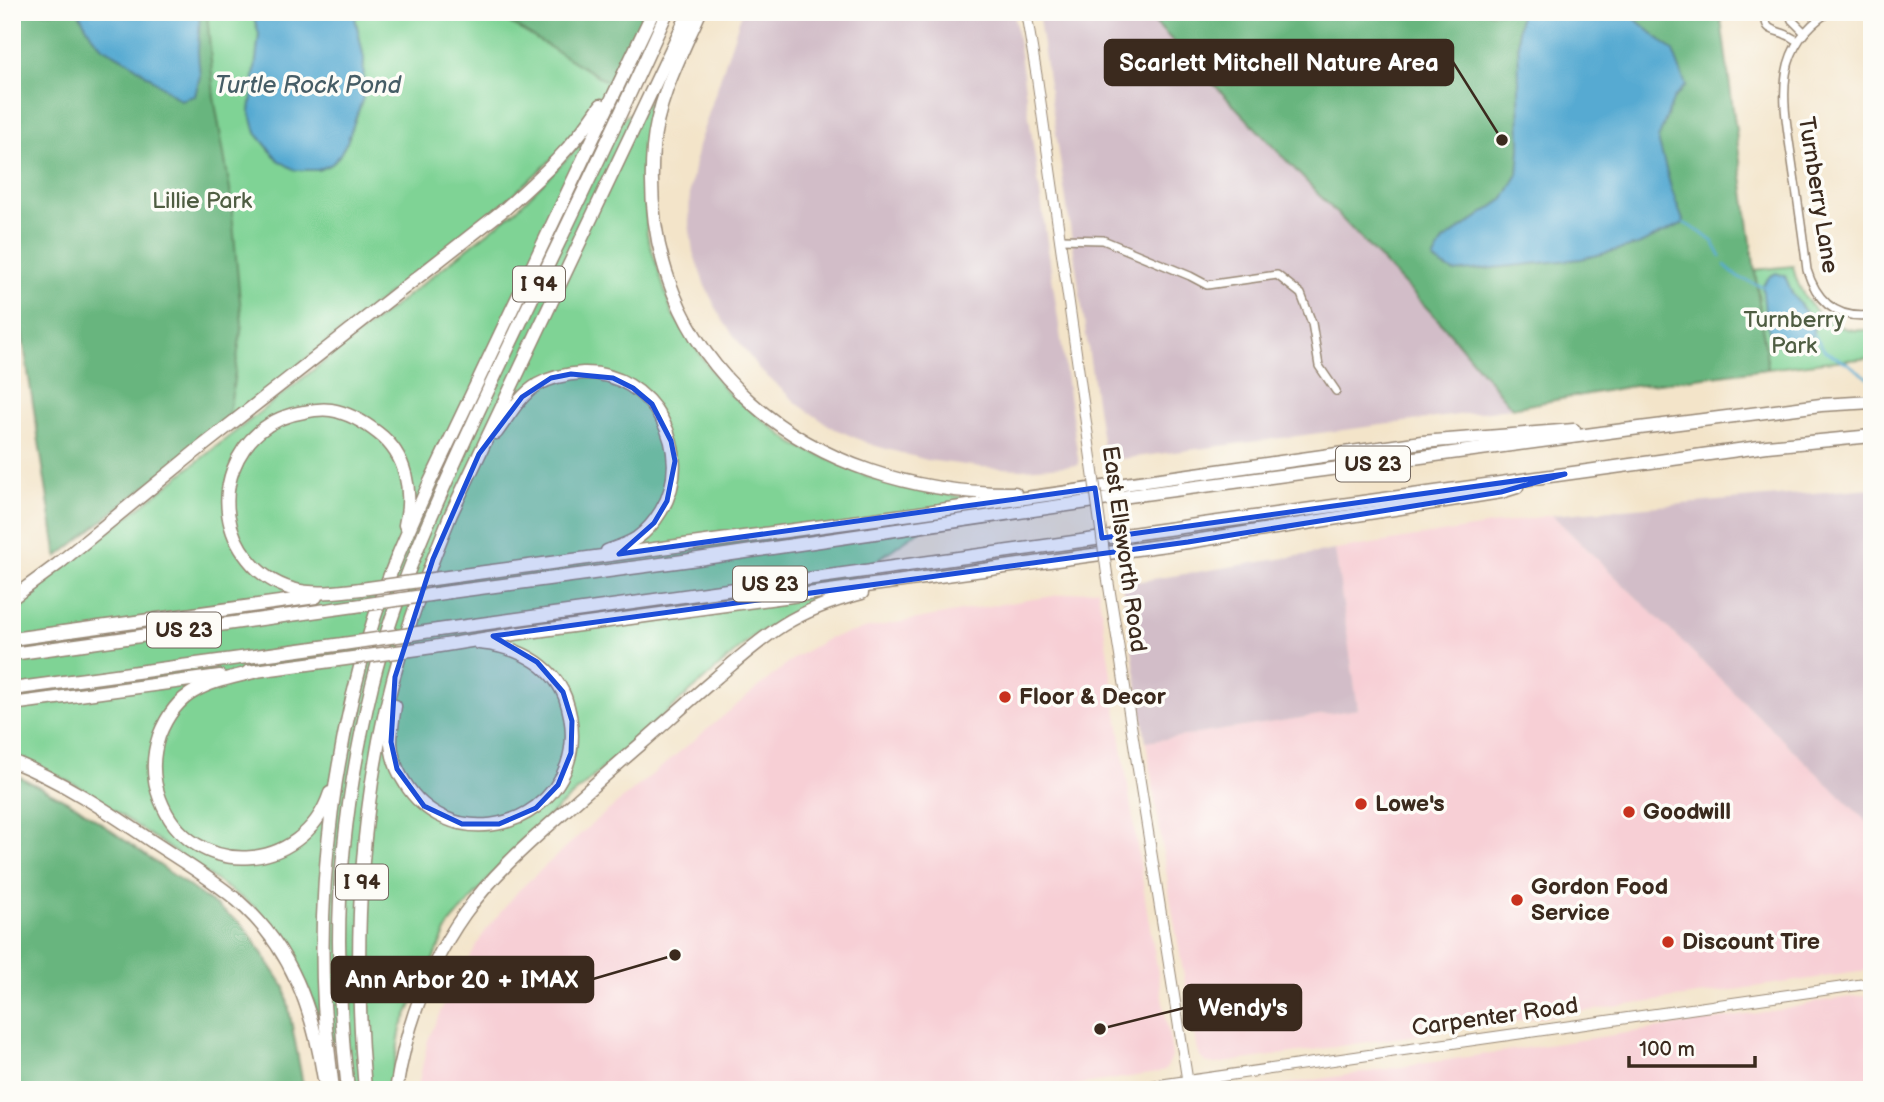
<svg xmlns="http://www.w3.org/2000/svg" width="1884" height="1102" viewBox="0 0 1884 1102" font-family="'Balsamiq Sans',sans-serif">
<style>
.built{fill:#f7cfd5}
.industrial{fill:#d2bdc8}
.green{fill:#7fd395;stroke:#5d7e5a;stroke-width:2}
.forest{fill:#67b57e;stroke:#51704e;stroke-width:2}
.water{fill:#57aad2;stroke:#496a78;stroke-width:2}
.lines{fill:none;stroke-linecap:round;stroke-linejoin:round}
.stream{stroke:#57aad2;stroke-width:2.5}
.street-casing{stroke:#978774;stroke-width:10}
.secondary-casing{stroke:#978774;stroke-width:12}
.highway-casing{stroke:#978774;stroke-width:15}
.street{stroke:#fff;stroke-width:7}
.secondary{stroke:#fff;stroke-width:10}
.highway{stroke:#fff;stroke-width:12}
.secondary-bridge-casing{stroke:#978774;stroke-width:12;stroke-linecap:butt}
.highway-bridge-casing{stroke:#978774;stroke-width:15;stroke-linecap:butt}
.secondary-bridge{stroke:#fff;stroke-width:10}
.highway-bridge{stroke:#fff;stroke-width:12}
.marked{fill:#1d4ed8;fill-opacity:0.2;stroke:#1d4ed8;stroke-width:5;stroke-linejoin:round}
.poi-dot{fill:#c8321e;stroke:#fdfcf7;stroke-width:2.5}
.labels{text-anchor:middle;dominant-baseline:central;stroke-width:7;stroke-linejoin:round;paint-order:stroke}
.shield{fill:#fdfcf7;stroke:#75695f;stroke-width:2}
.shield-label{font-size:21px;font-weight:bold;fill:#3b2a1e}
.street-label{font-size:23px;fill:#3b2a1e;stroke:#fdfcf7}
.park-label{font-size:23px;fill:#4f5d42;stroke:#fdfcf7}
.poi-label{font-size:23px;font-weight:bold;fill:#3b2a1e;stroke:#fdfcf7;text-anchor:start}
.water-label{font-size:24px;font-style:italic;fill:#465d66;stroke:#fdfcf7}
.leader{fill:none;stroke:#3b2a1e;stroke-width:2.5}
.callout-dot{fill:#3b2a1e;stroke:#fdfcf7;stroke-width:2.5}
.callout{fill:#3b2a1e;stroke:#3b2a1e;stroke-width:2.5}
.callout-label{font-size:24px;text-anchor:middle;font-weight:bold;fill:#fff}
</style>
<rect width="100%" height="100%" fill="#fdfcf7"/>
<filter id="ink" filterUnits="userSpaceOnUse"><feTurbulence type="fractalNoise" baseFrequency=".0143" numOctaves="2"/><feDisplacementMap in="SourceGraphic" scale="14" xChannelSelector="R" yChannelSelector="G"/><feConvolveMatrix kernelMatrix="1 2 1 2 8 2 1 2 1" color-interpolation-filters="sRGB"/></filter>
<filter id="wash" filterUnits="userSpaceOnUse"><feTurbulence type="fractalNoise" baseFrequency=".00686" numOctaves="4" result="noise"/><feDisplacementMap in="SourceGraphic" scale="28" xChannelSelector="R" yChannelSelector="G"/><feGaussianBlur stdDeviation="1.57" result="paint"/><feColorMatrix in="noise" values="0 0 0 0 0 0 0 0 0 0 0 0 0 0 0 0 0 1.4 0 .05"/><feComposite in="paint" operator="in"/></filter>
<g filter="url(#wash)">
<rect width="100%" height="100%" fill="#f3e4c9"/>
<g class="built">
<path d="M1552,515L1872,827V970L1215,1064L1205,1062L1200,1057L1196,1044L1172,909L1146,742L1358,709L1335,550Z"/>
<path d="M1098,589L1146,904L1171,1048L1172,1057L1166,1069L1157,1073L1041,1090H417L428,1040L447,997L485,931L519,890L587,828L794,658L829,638L868,628L983,607Z"/>
<path d="M1872,994V1090H1248L1786,1009L1823,1001Z"/>
</g>
<g class="industrial">
<path d="M742,12H1014L1079,465L1022,469L981,467L927,460L872,445L833,428L799,405L759,369L723,321L705,286L693,252L689,223L690,190L698,146Z"/>
<path d="M1038,12H1145L1444,326L1512,408L1105,461Z"/>
<path d="M1872,488V827L1552,515Z"/>
<path d="M1335,550L1358,709L1146,742L1122,584Z"/>
</g>
<g class="green">
<path d="M12,12H649L605,95L561,151L504,203L228,421L12,269Z"/>
<path d="M657,97L645,156L647,234L672,313L725,390L794,444L872,478L966,498L821,599L755,635L526,836L449,925L401,1028L390,1090H359L318,1014L302,974L256,908L80,787L12,754V605L51,577L516,210L580,145Z"/>
<path d="M1793,266C1800,303 1832,337 1872,329V358L1823,362L1768,369L1755,270Z"/>
</g>
<g class="forest">
<path d="M12,12H207L214,97L230,189L242,324L228,421L57,557L12,269Z"/>
<path d="M476,12H649L611,84L508,22Z"/>
<path d="M1145,12H1720L1768,369L1627,387L1512,408L1444,326Z"/>
<path d="M12,773L77,806L244,926L285,988L304,1090H12Z"/>
</g>
<g class="water">
<path d="M78,12H200L198,52L200,76L195,96L180,100L131,63L102,47L92,36Z"/>
<path d="M252,12H354L364,58L363,98L347,142L339,156L332,164L318,170H295L278,160L256,133L250,112L259,34Z"/>
<path d="M1520,12H1627L1673,51L1686,85L1674,98L1658,139L1671,188L1684,223L1638,245L1581,259L1454,272L1433,260L1443,241L1504,199L1518,174L1520,148L1518,30Z"/>
<path d="M1776,273L1785,276L1793,295L1814,324L1813,334L1806,341L1797,343L1793,341L1778,344C1763,332 1765,304 1762,286L1770,276Z"/>
</g>
<g class="lines">
<g class="stream">
<path d="M1684,223L1700,232L1713,242L1721,257"/>
<path d="M1725,265C1733,277 1749,282 1762,286"/>
<path d="M1813,334L1825,351L1847,363L1870,379"/>
</g>
</g>
</g>
<g filter="url(#ink)">
<g class="lines">
<g class="street-casing">
<g id="street">
<path d="M1767,12C1762,32 1775,29 1787,35C1790,36 1795,40 1798,41"/>
<path d="M1789,12L1792,20L1804,32"/>
<path d="M1829,12C1768,50 1785,109 1793,168C1798,202 1803,236 1807,270C1817,302 1837,320 1872,315"/>
<path d="M1060,239L1103,240L1190,276L1207,285L1277,275L1301,294L1312,323L1319,366L1336,391"/>
</g>
</g>
<g class="secondary-casing">
<g id="secondary">
<path d="M1026,12L1037,78L1092,465"/>
<path d="M1107,574L1189,1090"/>
<path d="M1124,1090L1872,983"/>
</g>
</g>
<g class="highway-casing">
<g id="highway">
<path d="M700,12C681,55 657,100 653,148C636,364 811,496 1015,493"/>
<path d="M496,433C509,416 518,397 537,385C551,377 567,374 583,373C653,371 697,452 661,511C655,521 647,531 637,538C628,544 617,547 607,551"/>
<path d="M455,576L919,513L1422,442L1574,430"/>
<path d="M361,589C339,592 313,595 292,589C275,584 259,573 248,559C204,505 234,422 304,412C313,410 323,409 331,410C349,413 364,422 378,433C407,455 413,492 405,525"/>
<path d="M450,592L691,560L1129,496L1616,431L1821,405L1872,402"/>
<path d="M12,598L58,564L195,452L506,208C543,175 573,147 601,105"/>
<path d="M438,630L1767,446L1872,436"/>
<path d="M12,639L316,597"/>
<path d="M433,647L514,634L1188,542L1501,492L1517,487"/>
<path d="M12,654L355,606"/>
<path d="M257,671C236,677 214,680 195,691C178,700 166,718 159,736C152,757 152,778 160,799C191,881 303,875 330,793"/>
<path d="M248,672L338,660"/>
<path d="M12,689L343,644"/>
<path d="M12,704L220,676"/>
<path d="M395,706C393,718 391,731 391,743C392,757 397,771 405,783C445,848 541,835 567,765C575,742 573,720 565,697C551,662 514,646 479,643"/>
<path d="M12,761C62,781 106,810 150,840C180,860 211,878 238,901C292,948 313,1010 324,1079"/>
<path d="M333,1090C330,1062 326,1033 324,1005C317,879 335,743 373,622C388,575 409,529 429,484L653,12"/>
<path d="M348,1090C342,1040 339,991 339,941C339,855 352,768 372,685C396,589 437,501 478,412C540,279 607,147 667,12"/>
<path d="M365,1090C352,945 359,788 402,648C416,603 433,558 451,514L689,12"/>
<path d="M396,1090C406,1027 428,965 465,913C491,877 524,847 557,818C585,793 613,768 641,744C666,722 691,699 717,677C738,659 759,640 783,625C807,610 835,600 862,593"/>
</g>
</g>
<use href="#street" class="street"/>
<use href="#secondary" class="secondary"/>
<use href="#highway" class="highway"/>
<g class="secondary-bridge-casing">
<path id="secondary-bridge" d="M1092,465L1107,574"/>
</g>
<g class="highway-bridge-casing">
<g id="highway-bridge">
<path d="M361,589L455,576"/>
<path d="M355,606L450,592"/>
<path d="M343,644L438,630"/>
<path d="M338,660L433,647"/>
</g>
</g>
<use href="#secondary-bridge" class="secondary-bridge"/>
<use href="#highway-bridge" class="highway-bridge"/>
</g>
</g>
<path class="marked" d="M571,374L613,378L633,388L652,404L671,441L675,461L667,501L654,523L619,554L1095,488L1102,538L1565,474L1501,492L1188,542L493,636L537,662L563,692L572,721L571,753L558,785L536,808L499,824H462L424,806L397,769L391,742L395,677L433,559L479,454L522,397L551,378Z"/>
<g class="poi-dot">
<circle cx="1005" cy="697" r="7"/>
<circle cx="1361" cy="804" r="7"/>
<circle cx="1629" cy="812" r="7"/>
<circle cx="1517" cy="900" r="7"/>
<circle cx="1668" cy="942" r="7"/>
</g>
<g class="labels">
<g class="shield">
<rect x="513" y="266.5" width="52" height="35" rx="5"/>
<rect x="1336" y="446.5" width="74" height="35" rx="5"/>
<rect x="733" y="566.5" width="74" height="35" rx="5"/>
<rect x="147" y="612.5" width="74" height="35" rx="5"/>
<rect x="336" y="864.5" width="52" height="35" rx="5"/>
</g>
<g class="shield-label">
<text x="539" y="284">I 94</text>
<text x="1373" y="464">US 23</text>
<text x="770" y="584">US 23</text>
<text x="184" y="630">US 23</text>
<text x="362" y="882">I 94</text>
</g>
<g class="street-label">
<text transform="translate(1818 195) rotate(81)">Turnberry Lane</text>
<text transform="translate(1124 549) rotate(82)">East Ellsworth Road</text>
<text transform="translate(1495 1017) rotate(-8)">Carpenter Road</text>
</g>
<g class="park-label">
<text x="202" y="201">Lillie Park</text>
<text x="1794" y="320">Turnberry<tspan x="1794" dy="26">Park</tspan></text>
</g>
<g class="poi-label">
<text x="1019" y="697">Floor &amp; Decor</text>
<text x="1375" y="804">Lowe's</text>
<text x="1643" y="812">Goodwill</text>
<text x="1531" y="887">Gordon Food<tspan x="1531" dy="26">Service</tspan></text>
<text x="1682" y="942">Discount Tire</text>
</g>
<g class="water-label">
<text x="308" y="85">Turtle Rock Pond</text>
</g>
</g>
<path class="leader" d="M1502 140L1453 62M675 955L593 979M1100 1029L1184 1008"/>
<g class="callout-dot">
<circle cx="1502" cy="140" r="7"/>
<circle cx="675" cy="955" r="7"/>
<circle cx="1100" cy="1029" r="7"/>
</g>
<g class="callout">
<rect x="1105" y="40" width="348" height="45" rx="7"/>
<rect x="332" y="957" width="261" height="45" rx="7"/>
<rect x="1184" y="985" width="117" height="45" rx="7"/>
</g>
<g class="callout-label">
<text x="1279" y="71">Scarlett Mitchell Nature Area</text>
<text x="462" y="988">Ann Arbor 20 + IMAX</text>
<text x="1243" y="1016">Wendy's</text>
</g>
<rect width="1884" height="1102" fill="none" stroke="#fdfcf7" stroke-width="42"/>
<path d="M1629 1056v10h126v-10" fill="none" stroke="#3b2a1e" stroke-width="3.5"/>
<text x="1639" y="1056" font-size="21" fill="#3b2a1e" stroke="#fdfcf7" stroke-width="5" paint-order="stroke">100 m</text>
</svg>
